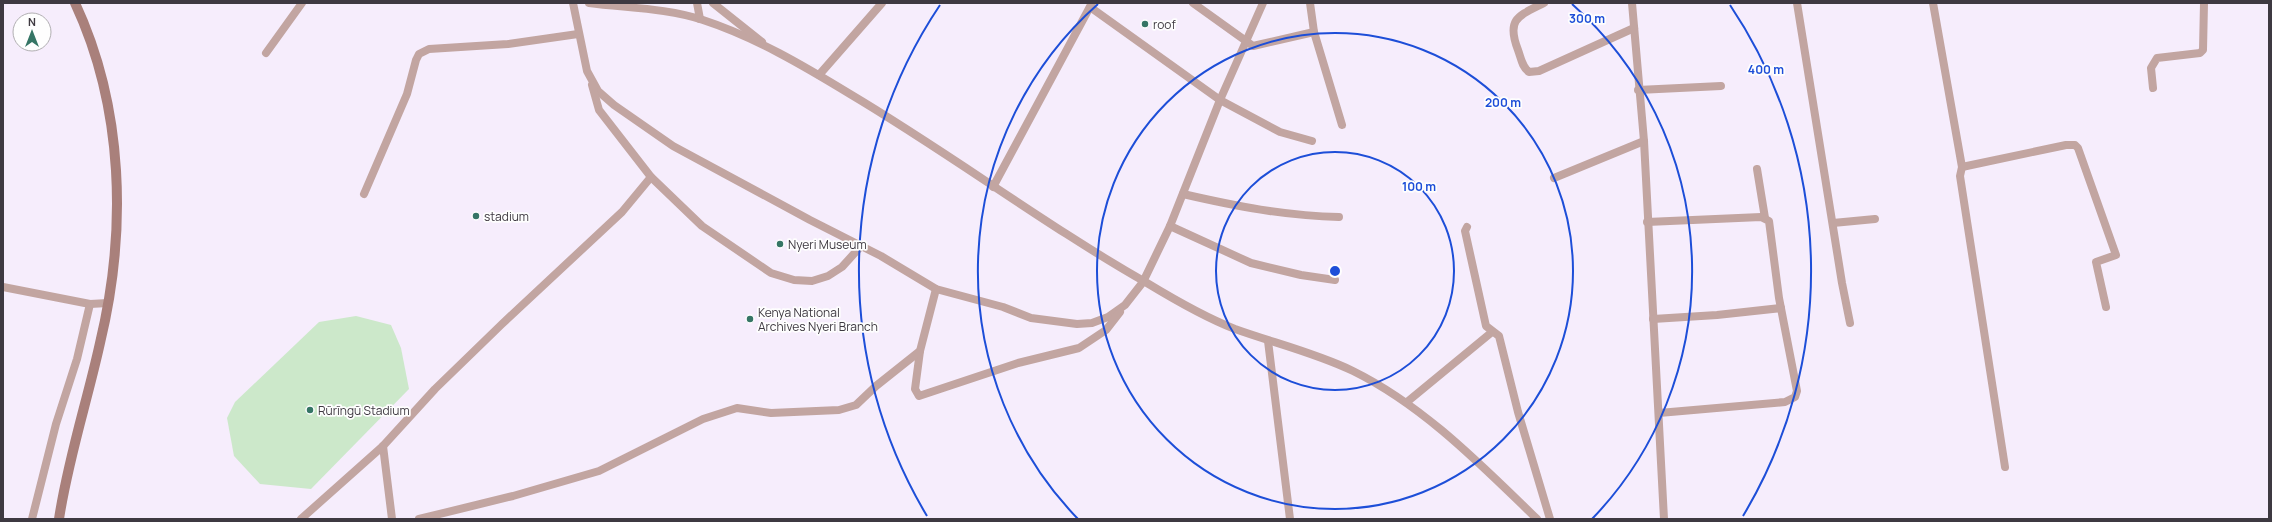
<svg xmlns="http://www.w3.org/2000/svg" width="2272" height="522" viewBox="0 0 2272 522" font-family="Manrope,sans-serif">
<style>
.green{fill:#cce8ca}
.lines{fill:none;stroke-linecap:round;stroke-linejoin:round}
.minor{stroke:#c2a5a1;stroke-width:8}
.secondary{stroke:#a9807b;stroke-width:10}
.ring{fill:none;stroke:#1d4ed8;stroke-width:2}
.poi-dot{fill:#357565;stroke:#fefefe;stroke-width:1.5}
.labels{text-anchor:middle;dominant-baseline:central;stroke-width:3.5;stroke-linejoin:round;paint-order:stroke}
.poi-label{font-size:12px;fill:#3e3941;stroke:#fefefe;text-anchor:start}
.centre{fill:#1d4ed8;stroke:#fefefe;stroke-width:2}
.ring-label{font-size:12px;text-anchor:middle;font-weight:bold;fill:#1d4ed8;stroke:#fefefe;stroke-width:3.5;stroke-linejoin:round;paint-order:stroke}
</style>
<rect width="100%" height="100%" fill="#f6edfc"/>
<path class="green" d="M356,316L391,325L401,348L409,389L311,489L260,484L234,456L227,418L235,402L319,322Z"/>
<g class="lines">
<g class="minor">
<path d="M573,3L587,71L598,91L614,105L673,146L810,220L881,256L936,289L1003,307L1031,318L1077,324L1092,323L1108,317L1125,305L1143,282L1170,226L1220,100L1263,3"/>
<path d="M589,3C626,8 667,8 703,20C755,37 804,66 850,94C951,154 1045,225 1147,283C1175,300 1204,317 1235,329C1274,343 1316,353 1353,371C1424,406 1481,465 1537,519"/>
<path d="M697,3L700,19"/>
<path d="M713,3L762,42"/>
<path d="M1193,3L1253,46L1314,32"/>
<path d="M1310,3L1314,32L1342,125"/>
<path d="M1544,3C1518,16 1506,19 1518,50C1521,58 1522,67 1529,72L1539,71L1634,28"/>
<path d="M1632,3L1644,141L1664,519"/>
<path d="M1797,3L1842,283L1850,323"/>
<path d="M1933,3L1962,167L1960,176L2005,467"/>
<path d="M1090,7L1220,100L1280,132L1312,141"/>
<path d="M266,53L302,3"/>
<path d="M819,75L882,3"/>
<path d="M592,85L599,110L651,177L702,226L771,273L794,280L812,281L828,276L842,267L861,246"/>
<path d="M2153,88L2151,68L2157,58L2200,53L2203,50L2204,3"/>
<path d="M1638,90L1721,86"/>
<path d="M1962,167L2066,145H2075L2078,148L2116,255L2096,262L2106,307"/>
<path d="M1757,169L1765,218"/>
<path d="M1554,178L1644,141"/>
<path d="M993,187L1092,3"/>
<path d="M364,194L407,94L416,60L419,54L429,49L508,44L578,34"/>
<path d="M1183,194C1235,206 1286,216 1339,217"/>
<path d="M1647,222L1761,217L1769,221L1779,298L1797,391L1795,397L1785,402L1659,413"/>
<path d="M1833,223L1875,219"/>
<path d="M1170,226L1251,263L1301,275L1335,280"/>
<path d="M1467,227L1465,231L1486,326L1499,336L1518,412L1550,519"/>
<path d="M3,287L90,304L108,303"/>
<path d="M1653,319L1717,315L1781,308"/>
<path d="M1268,341L1290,519"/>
<path d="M920,351L915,389L919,396L1018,363L1079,348L1106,330L1120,312"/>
<path d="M1407,402L1492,332"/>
<path d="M383,446L392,519"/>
<path d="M32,519L56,424L77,359L90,304"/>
<path d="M301,519L383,446L435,389L502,324L622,212L651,177"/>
<path d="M419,519L513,496L599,471L703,419L737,408L771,413L839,410L856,405L876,386L920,351L936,289"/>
</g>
<path class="secondary" d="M59,519C68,459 87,402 100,343C127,231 124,108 75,3"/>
</g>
<g class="ring">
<circle cx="1335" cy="271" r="119"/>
<circle cx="1335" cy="271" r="238"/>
<path d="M1078 519A357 357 0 0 1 1098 4M1572 4A357 357 0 0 1 1592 519"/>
<path d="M927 516A476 476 0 0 1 940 5M1730 5A476 476 0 0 1 1743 516"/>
</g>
<g class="poi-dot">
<circle cx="1145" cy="24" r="4"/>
<circle cx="476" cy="216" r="4"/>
<circle cx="780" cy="244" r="4"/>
<circle cx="750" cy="319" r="4"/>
<circle cx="310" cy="410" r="4"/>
</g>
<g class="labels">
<g class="poi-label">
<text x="1153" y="24">roof</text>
<text x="484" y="216">stadium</text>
<text x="788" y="244">Nyeri Museum</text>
<text x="758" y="312">Kenya National<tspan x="758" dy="14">Archives Nyeri Branch</tspan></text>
<text x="318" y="410">Rũrĩngũ Stadium</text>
</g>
</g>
<circle cx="1335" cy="271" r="6" class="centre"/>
<g class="ring-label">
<text x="1587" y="23">300 m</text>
<text x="1766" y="74">400 m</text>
<text x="1503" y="107">200 m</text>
<text x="1419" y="191">100 m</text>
</g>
<rect width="2272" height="522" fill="none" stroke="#3e3941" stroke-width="8"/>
<g transform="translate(32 32)"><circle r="19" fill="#fefefe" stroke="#b1afb2"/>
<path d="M0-3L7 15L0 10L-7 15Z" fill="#357565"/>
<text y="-6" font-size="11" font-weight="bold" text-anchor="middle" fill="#3e3941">N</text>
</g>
</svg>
